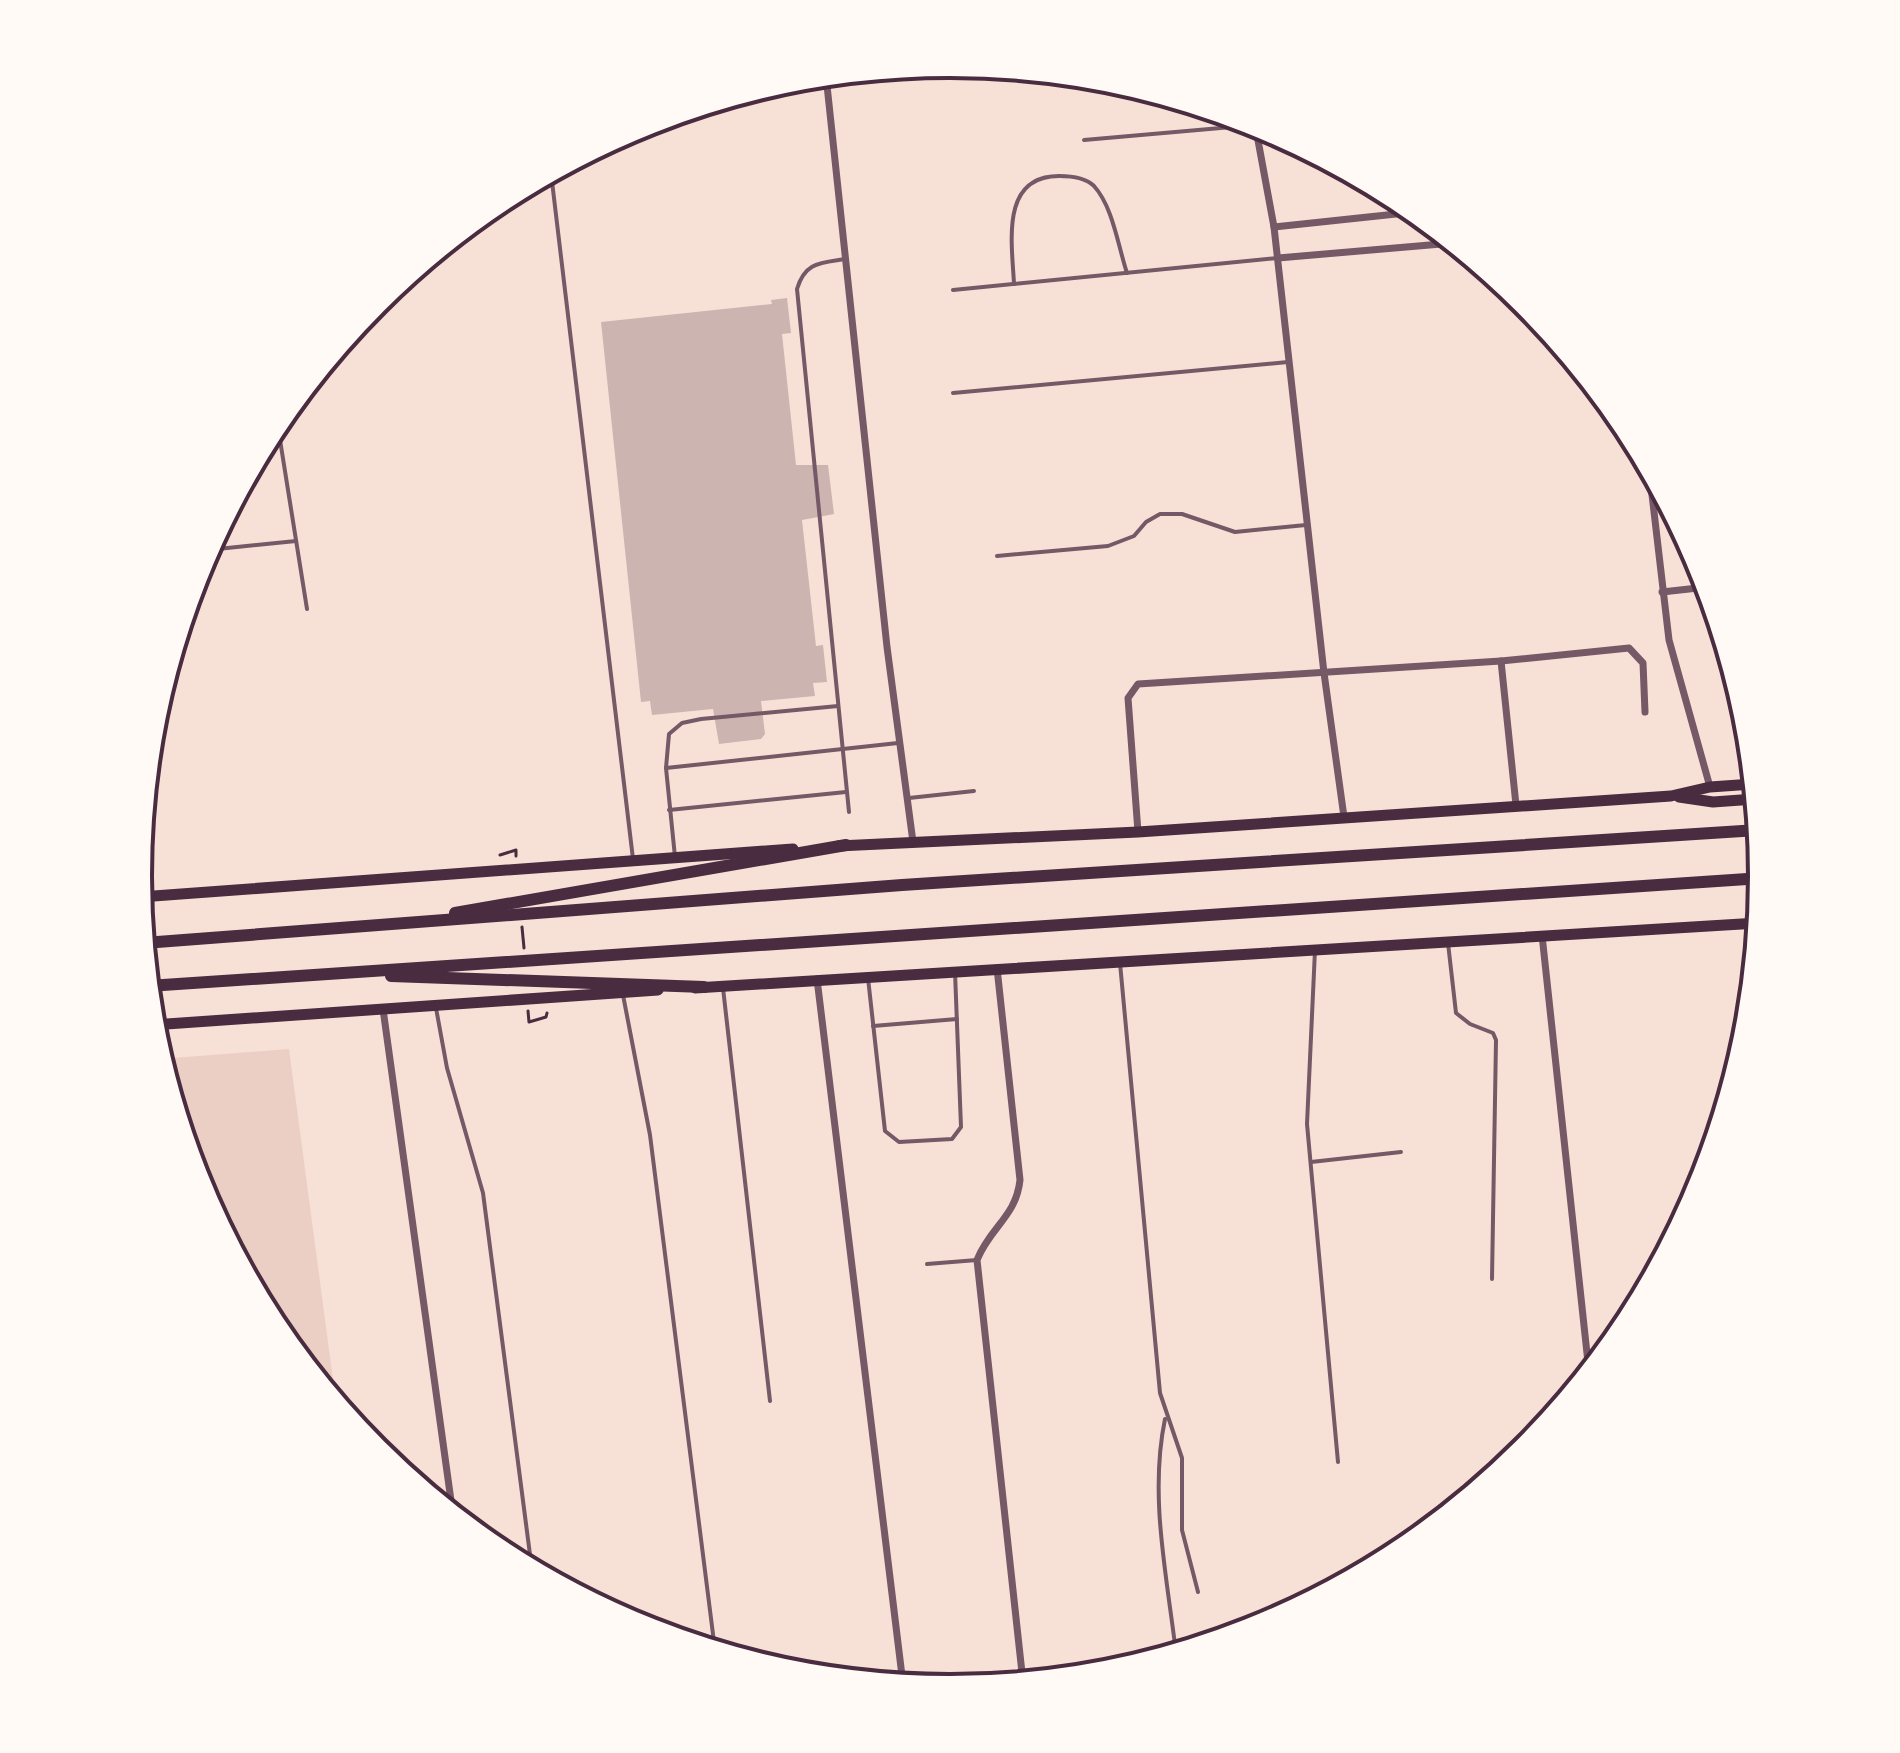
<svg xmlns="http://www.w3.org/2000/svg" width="1900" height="1753" viewBox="0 0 1900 1753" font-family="'DM Sans',sans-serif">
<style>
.green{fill:#ebcfc5}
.building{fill:#ccb4b1}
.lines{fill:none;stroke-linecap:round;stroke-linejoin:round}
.path{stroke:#4a2c40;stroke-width:3}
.service{stroke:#755966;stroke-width:4}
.minor{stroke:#755966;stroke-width:7}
.secondary{stroke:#4a2c40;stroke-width:11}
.trunk{stroke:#4a2c40;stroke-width:12}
.rim{fill:none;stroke:#4a2c40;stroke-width:4}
</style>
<rect width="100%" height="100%" fill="#f7e1d7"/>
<path class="green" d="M289,1049L336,1402L274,1328L199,1187L160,1059Z"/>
<path class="building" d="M787,298L791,333L782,334L796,465H828L834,514L802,520L816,646L823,645L827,682L813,683L815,696L761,701L765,734L761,739L719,744L713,709L652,715L650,701L641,702L601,322L772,304L771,300Z"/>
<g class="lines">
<g class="path">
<path d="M500,855L516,850V856"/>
<path d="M522,927L524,948"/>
<path d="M528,1011L529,1022L546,1017L547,1013"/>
</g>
<g class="service">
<path d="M1084,140L1255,125"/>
<path d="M551,173L633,859"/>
<path d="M845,259C820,263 805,262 797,289L849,812"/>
<path d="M1014,284C1012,243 1000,176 1059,176C1071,176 1085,177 1094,186C1113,207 1118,246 1127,273"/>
<path d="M953,290L1278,258"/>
<path d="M953,393L1288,362"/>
<path d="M277,421L307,609"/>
<path d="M208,550L296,541"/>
<path d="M997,556L1108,546L1134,536L1146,522L1160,514H1182L1235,532L1306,525"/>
<path d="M666,768L898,743"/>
<path d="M909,798L974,791"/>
<path d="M669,810L846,792"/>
<path d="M675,857L666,768L669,734L682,723L701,719L838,706"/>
<path d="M1448,943L1456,1013L1470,1024L1493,1033L1496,1040L1492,1279"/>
<path d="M1315,950L1307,1124L1338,1462"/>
<path d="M1120,963L1160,1393L1182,1458V1530L1198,1592"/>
<path d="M868,978L885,1131L899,1142L952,1139L961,1127L955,972"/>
<path d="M723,988L770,1401"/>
<path d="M623,995L650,1135L715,1650"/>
<path d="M436,1008L447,1068L483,1193L532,1570"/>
<path d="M873,1026L957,1019"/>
<path d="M1311,1162L1401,1152"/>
<path d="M927,1264L977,1260"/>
<path d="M1165,1419C1149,1496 1167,1576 1176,1653"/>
</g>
<g class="minor">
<path d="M826,76L887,647L913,842"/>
<path d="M1255,124L1274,227L1324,673L1344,817"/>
<path d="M1258,135L1275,133"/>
<path d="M1274,227L1415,212"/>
<path d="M1278,258L1453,243"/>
<path d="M1649,469L1669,640L1710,787"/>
<path d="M1662,592L1707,587"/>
<path d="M1501,661L1629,648L1643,663L1645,712"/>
<path d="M1138,832L1128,698L1138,684L1501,661L1516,805"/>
<path d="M1542,935L1589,1372"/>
<path d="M997,968L1020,1180C1016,1217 990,1227 977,1260L1023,1682"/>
<path d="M817,979L903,1684"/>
<path d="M383,1009L453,1515"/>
</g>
<g class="secondary">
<path d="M1679,797L1713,802L1755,799"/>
<path d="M838,846L1138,832L1671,796L1710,787L1753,784"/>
<path d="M140,897L793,849"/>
<path d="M695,988L1758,923"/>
<path d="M152,1025L658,990"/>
</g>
<g class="trunk">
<path d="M455,913L846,845"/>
<path d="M144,943L902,885L1758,830"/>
<path d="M391,976L704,987"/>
<path d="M148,986L1762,878"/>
</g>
</g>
<path d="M0 0H1900V1753H0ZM152 876a798 798 0 1 1 1596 0a798 798 0 1 1-1596 0Z" fill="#fffaf5" fill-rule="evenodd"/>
<path class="rim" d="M152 876a798 798 0 1 1 1596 0a798 798 0 1 1-1596 0Z"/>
</svg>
